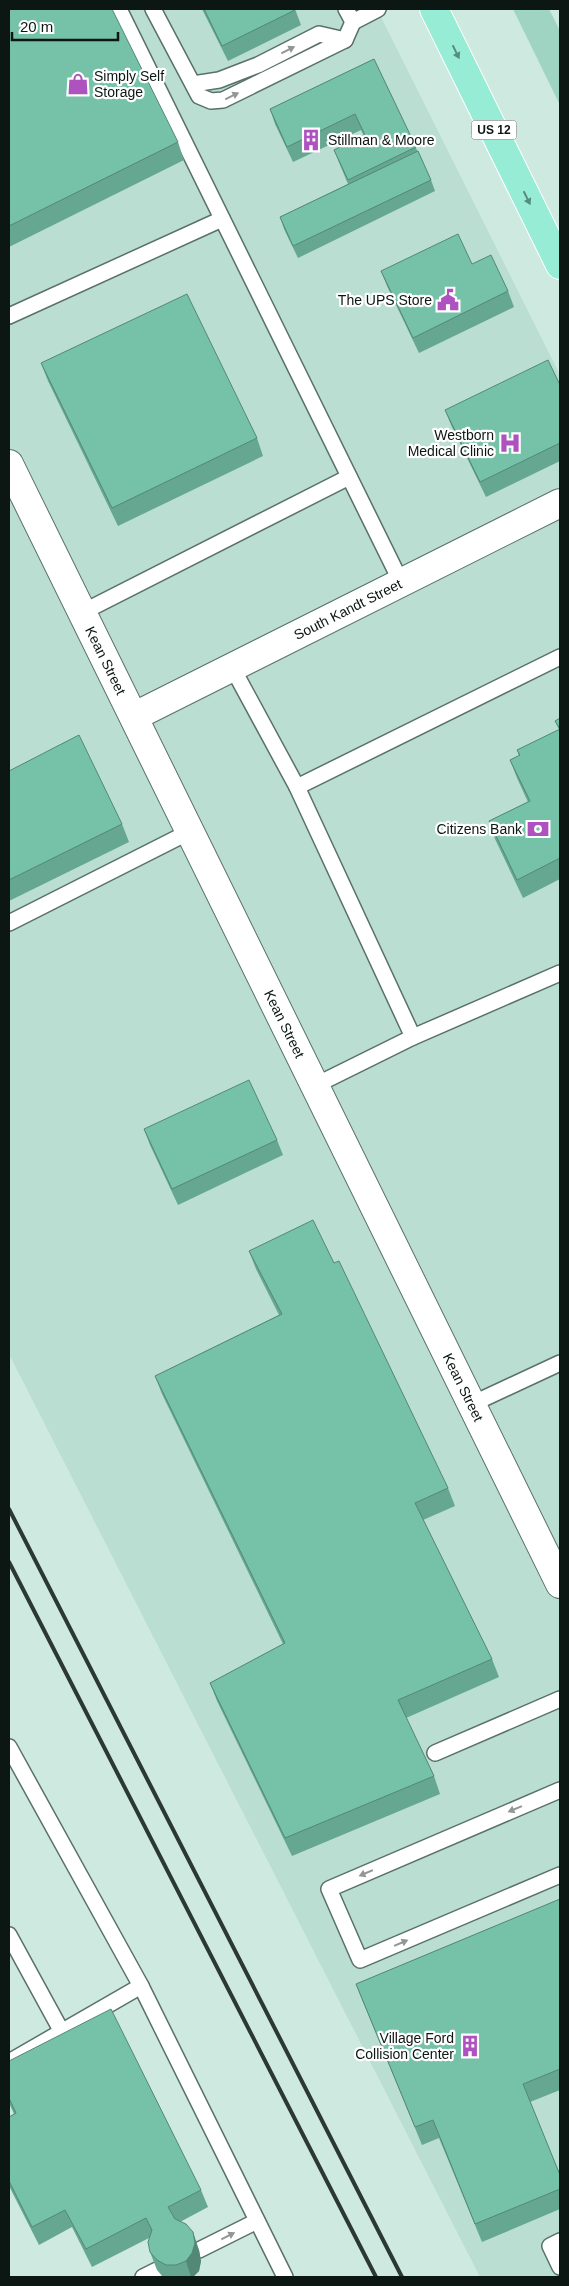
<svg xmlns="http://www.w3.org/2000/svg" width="569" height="2286" viewBox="0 0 569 2286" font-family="Arial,sans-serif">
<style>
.built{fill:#baded1}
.green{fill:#9ed4c1}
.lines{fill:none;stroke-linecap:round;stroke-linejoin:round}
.lane-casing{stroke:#597169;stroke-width:18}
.street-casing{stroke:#597169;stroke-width:30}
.primary-casing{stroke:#fff;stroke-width:30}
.lane{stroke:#fff;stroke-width:15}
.street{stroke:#fff;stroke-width:28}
.primary{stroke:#97ecd5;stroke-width:28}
.rail{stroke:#2c3834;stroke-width:4}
.wall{fill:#65a791}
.shaded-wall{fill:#538876}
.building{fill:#76c2a9;stroke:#538876}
.oneway{fill:#929695}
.oneway2{fill:#588c7e}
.labels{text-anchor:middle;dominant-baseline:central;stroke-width:4.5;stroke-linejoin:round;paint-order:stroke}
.shield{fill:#fff;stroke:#555c5a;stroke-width:1}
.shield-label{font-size:12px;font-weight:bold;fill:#0c1613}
.poi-label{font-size:14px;fill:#0c1613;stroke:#fff;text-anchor:end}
.street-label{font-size:14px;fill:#0c1613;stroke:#fff}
</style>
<rect width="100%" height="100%" fill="#cee9df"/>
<path class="built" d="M9,9H377L560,375V2277H480L9,1354Z"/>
<path class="green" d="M513,9H549L560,31V105Z"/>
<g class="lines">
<g class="lane-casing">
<g id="lane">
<path d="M119,9L401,582"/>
<path d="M153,9L199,96L211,101L223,100L345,40L353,22"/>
<path d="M346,9L353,22L378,9"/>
<path d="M193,84L219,80L258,65L319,34L345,40"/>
<path d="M9,316L222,219"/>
<path d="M83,612L349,477"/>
<path d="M560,657L297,787L413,1037L560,973"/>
<path d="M232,667L297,787"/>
<path d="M9,923L191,831"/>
<path d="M314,1086L413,1037"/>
<path d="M472,1404L560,1363"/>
<path d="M9,1747L141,1986L9,2062"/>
<path d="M435,1753L560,1699"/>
<path d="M560,1790L329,1889L360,1960L560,1875"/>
<path d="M9,1935L62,2032"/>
<path d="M141,1986L285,2277"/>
<path d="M560,2241L550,2246L560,2267"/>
<path d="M199,2250L257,2221"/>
<path d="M143,2277L157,2270"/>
</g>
</g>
<g class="street-casing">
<g id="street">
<path id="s1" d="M9,464L560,1584"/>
<path id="s2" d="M135,716L560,503"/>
</g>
</g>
<g class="primary-casing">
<path id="primary" d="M434,9L560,265"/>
</g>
<use href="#lane" class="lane"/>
<use href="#street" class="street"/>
<use href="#primary" class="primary"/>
<g class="rail">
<path d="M9,1509L402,2277"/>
<path d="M9,1562L376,2277"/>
</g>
</g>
<g class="wall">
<path d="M9,9L178,142L184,160L9,247Z"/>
<path d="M202,9H295L301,25L228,61Z"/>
<path d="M374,59L431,180L435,191L298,258L284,229L280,217L348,184L340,165L334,150L364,136L361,130L293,162L275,124L270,109Z"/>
<path d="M472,264L508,291L514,307L419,353L387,286L381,271Z"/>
<path d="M41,363L257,438L263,456L118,526L48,381Z"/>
<path d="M560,385V461L486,497L451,425L445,410Z"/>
<path d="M560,718V879L523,898L495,839L489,821L528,802L517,778L510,760L519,756L517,750L559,730L555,721Z"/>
<path d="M9,771L122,824L129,842L9,901Z"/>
<path d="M144,1129L277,1140L283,1155L178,1205L150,1145Z"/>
<path d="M249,1251L334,1263L448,1488L455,1506L423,1520L492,1659L499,1677L406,1718L434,1776L440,1794L292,1856L217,1701L210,1683L283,1644L162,1394L155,1376L279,1315L256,1269Z"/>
<path d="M560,1899V2090L530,2102L560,2175V2209L482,2242L439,2138L422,2145L363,2002L356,1984Z"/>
<path d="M9,2061L201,2190L208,2207L180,2222L199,2250L201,2261L199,2271L193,2277H163L157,2270L150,2252L149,2238L92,2267L72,2227L39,2245L9,2186V2117L14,2114L9,2103Z"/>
</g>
<path class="shaded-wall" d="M193,2232L199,2250L201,2261L199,2271L193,2277H191L186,2261Z"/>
<g class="building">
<path d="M9,9H112L178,142L9,226Z"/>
<path d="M204,9H295V10L222,46Z"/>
<path d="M374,59L416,147L348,180L334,150L365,135L355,114L287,147L270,109Z"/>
<path d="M418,151L431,180L293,246L280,217Z"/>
<path d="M458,234L472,264L491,255L508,291L413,338L381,271Z"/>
<path d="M187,294L257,438L112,508L41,363Z"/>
<path d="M548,360L560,385V443L480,482L445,410Z"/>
<path d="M560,718V858L517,880L489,821L530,801L510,760L520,755L517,750L560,729L555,721Z"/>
<path d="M79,735L122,824L9,880V771Z"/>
<path d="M249,1080L277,1140L172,1189L144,1129Z"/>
<path d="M313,1220L334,1263L339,1261L448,1488L415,1503L492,1659L398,1700L434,1776L285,1838L210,1683L285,1643L155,1376L282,1314L249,1251Z"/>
<path d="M560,1899V2069L523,2084L560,2175V2189L475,2224L433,2120L415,2127L356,1984Z"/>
<path d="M111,2009L201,2190L168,2207L175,2219L186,2224L193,2232L195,2243L192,2253L186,2261L176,2265H166L157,2260L150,2252L148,2242L152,2230L146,2218L86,2249L65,2210L32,2227L9,2181V2117L16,2113L9,2098V2061Z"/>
</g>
<defs><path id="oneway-solid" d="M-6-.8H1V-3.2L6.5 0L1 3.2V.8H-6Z" transform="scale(1.25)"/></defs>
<g class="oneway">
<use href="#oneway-solid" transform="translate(288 50) rotate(-27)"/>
<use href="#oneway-solid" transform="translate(232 96) rotate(-26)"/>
<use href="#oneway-solid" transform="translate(515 1809) rotate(157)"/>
<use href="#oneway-solid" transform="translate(366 1873) rotate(157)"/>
<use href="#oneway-solid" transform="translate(401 1943) rotate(-23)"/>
<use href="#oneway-solid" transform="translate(228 2236) rotate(-27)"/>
</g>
<g class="oneway2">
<use href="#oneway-solid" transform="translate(456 52) rotate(64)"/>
<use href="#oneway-solid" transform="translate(527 198) rotate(64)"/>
</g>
<defs>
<g id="shop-bare" transform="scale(1.725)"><path d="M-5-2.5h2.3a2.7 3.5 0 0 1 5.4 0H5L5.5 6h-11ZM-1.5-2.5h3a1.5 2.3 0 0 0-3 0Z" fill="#ad52be" stroke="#fff" stroke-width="2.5" paint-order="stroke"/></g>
<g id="building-bare" transform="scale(1.725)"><path d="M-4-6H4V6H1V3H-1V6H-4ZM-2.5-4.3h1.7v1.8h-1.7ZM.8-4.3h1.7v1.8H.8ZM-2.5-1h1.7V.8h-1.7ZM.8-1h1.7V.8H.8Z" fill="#ad52be" stroke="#fff" stroke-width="2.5" paint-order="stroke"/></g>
<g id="civic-bare" transform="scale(1.725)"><path d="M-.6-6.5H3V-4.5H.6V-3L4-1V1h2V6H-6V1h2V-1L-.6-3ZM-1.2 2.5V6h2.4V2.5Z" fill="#ad52be" stroke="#fff" stroke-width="2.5" paint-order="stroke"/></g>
<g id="hospital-bare" transform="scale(1.725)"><path d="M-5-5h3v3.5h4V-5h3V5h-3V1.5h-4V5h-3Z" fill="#ad52be" stroke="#fff" stroke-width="2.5" paint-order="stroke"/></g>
<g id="bank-bare" transform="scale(1.725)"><path d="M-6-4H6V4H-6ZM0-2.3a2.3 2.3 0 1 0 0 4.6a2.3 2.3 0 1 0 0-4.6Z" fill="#ad52be" stroke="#fff" stroke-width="2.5" paint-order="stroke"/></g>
</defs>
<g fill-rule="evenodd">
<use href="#shop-bare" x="78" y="84"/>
<use href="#building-bare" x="311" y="140"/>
<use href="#civic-bare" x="448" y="300"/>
<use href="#hospital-bare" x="510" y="443"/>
<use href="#bank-bare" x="538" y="829"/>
<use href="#building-bare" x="470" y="2046"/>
</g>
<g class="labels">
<rect class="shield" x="471.5" y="120.5" width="45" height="19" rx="4"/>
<g class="shield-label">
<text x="494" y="130">US 12</text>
</g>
<g class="poi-label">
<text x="94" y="76" text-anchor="start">Simply Self<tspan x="94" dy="16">Storage</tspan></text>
<text x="328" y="140" text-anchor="start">Stillman &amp; Moore</text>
<text x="432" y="300">The UPS Store</text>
<text x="494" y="435">Westborn<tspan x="494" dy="16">Medical Clinic</tspan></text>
<text x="522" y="829">Citizens Bank</text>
<text x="454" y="2038">Village Ford<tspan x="454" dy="16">Collision Center</tspan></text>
</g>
<g class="street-label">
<text stroke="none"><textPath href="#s2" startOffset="238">South Kandt Street</textPath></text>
<text stroke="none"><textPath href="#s1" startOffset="219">Kean Street</textPath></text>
<text stroke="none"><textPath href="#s1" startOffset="624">Kean Street</textPath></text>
<text stroke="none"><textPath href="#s1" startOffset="1029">Kean Street</textPath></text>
</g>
</g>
<rect width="569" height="2286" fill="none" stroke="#0c1613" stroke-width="20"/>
<path d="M12 32v8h106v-8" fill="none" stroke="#0c1613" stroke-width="2.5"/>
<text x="20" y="32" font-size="15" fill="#0c1613" stroke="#ffffff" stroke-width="4" paint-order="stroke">20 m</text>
</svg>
